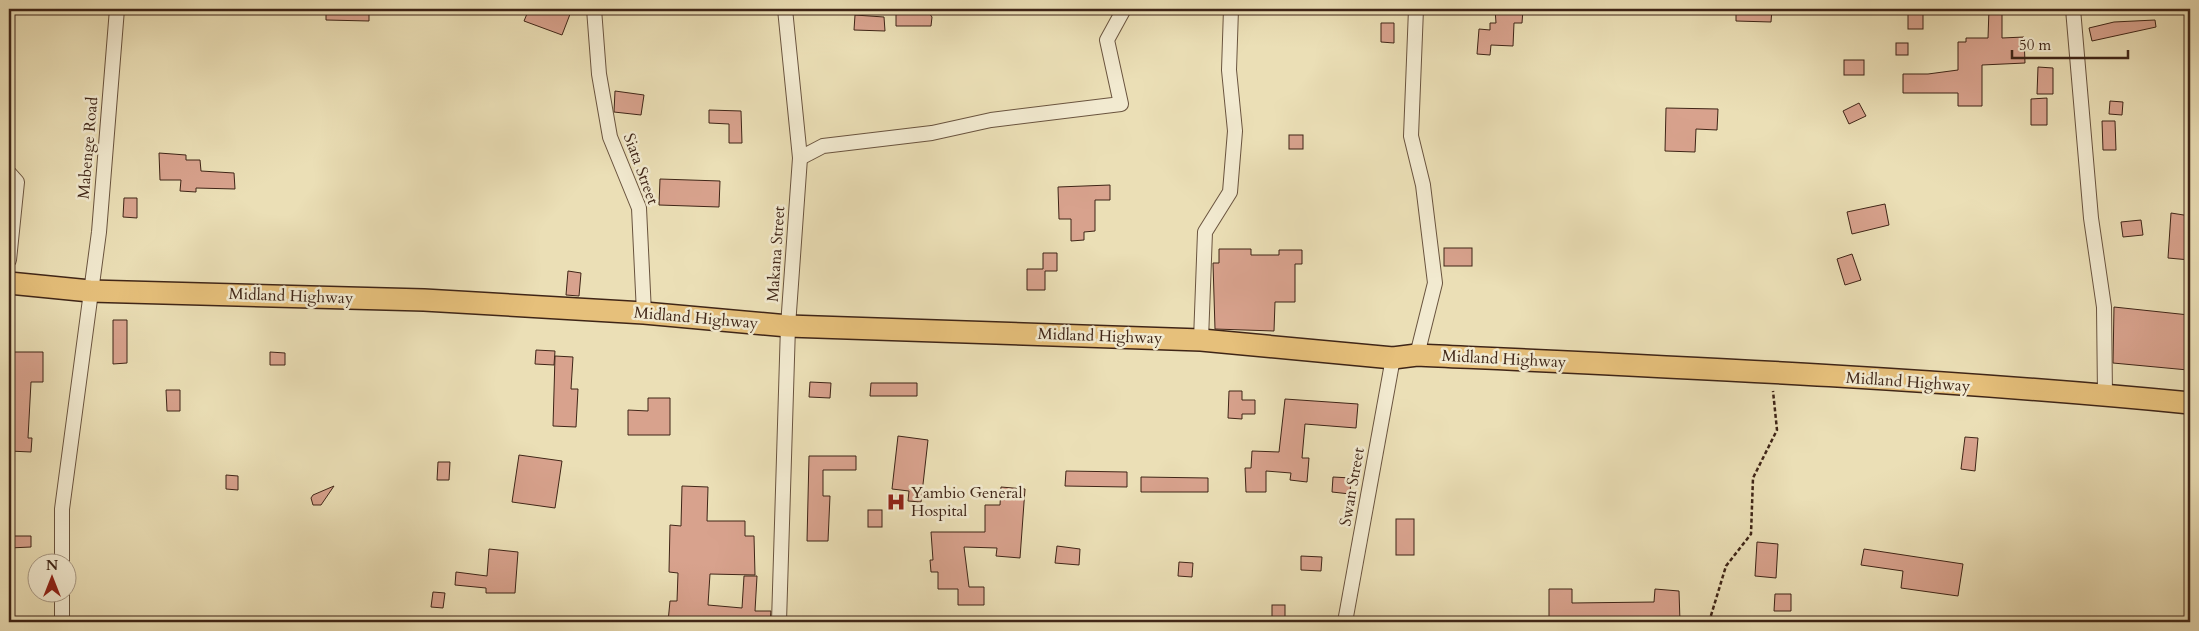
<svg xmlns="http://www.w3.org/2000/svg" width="2199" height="631" viewBox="0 0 2199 631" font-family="Cardo,serif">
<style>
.building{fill:#d8a28d;stroke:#3f2517}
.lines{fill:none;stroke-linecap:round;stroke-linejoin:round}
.street-casing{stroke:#6a543f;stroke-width:16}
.primary-casing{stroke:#3f2517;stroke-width:24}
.path{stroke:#3f2517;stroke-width:2.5;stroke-dasharray:4 2.5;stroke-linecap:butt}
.street{stroke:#f2ead0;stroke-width:14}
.primary{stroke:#e6c07b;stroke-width:21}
.labels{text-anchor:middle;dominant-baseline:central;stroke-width:5;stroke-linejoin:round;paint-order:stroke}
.street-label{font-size:16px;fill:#3f2517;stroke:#f2ead0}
.poi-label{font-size:16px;fill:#3f2517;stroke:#f2ead0;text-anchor:start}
</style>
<rect width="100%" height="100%" fill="#ebdfb6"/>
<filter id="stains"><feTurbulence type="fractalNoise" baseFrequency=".004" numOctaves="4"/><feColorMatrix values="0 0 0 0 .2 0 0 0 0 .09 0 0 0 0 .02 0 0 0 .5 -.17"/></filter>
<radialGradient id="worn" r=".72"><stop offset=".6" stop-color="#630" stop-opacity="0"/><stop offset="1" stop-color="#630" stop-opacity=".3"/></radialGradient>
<g class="building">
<path d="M326,9H369V21L326,20Z"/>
<path d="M529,9H572L562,35L524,21Z"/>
<path d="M896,9L927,10L932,17L931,26H896Z"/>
<path d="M1495,9H1523L1522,23H1514L1513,46L1491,45L1490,55L1477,54L1479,29L1490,30V23H1496Z"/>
<path d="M1736,9H1772L1771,22L1736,21Z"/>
<rect x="1908" y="9" width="15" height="20"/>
<path d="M1989,9H2002V38L2024,37L2025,63L1982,65V106H1958V93H1903V74H1928L1958,70V42H1966V38H1988Z"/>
<path d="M855,15L884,17L885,31L854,30Z"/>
<path d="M2155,20L2156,27L2092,41L2089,28L2114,22Z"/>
<path d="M1381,23H1394V43L1381,42Z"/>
<rect x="1896" y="43" width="12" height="12"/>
<rect x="1844" y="60" width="20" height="15"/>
<path d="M2038,67L2053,68V94H2037Z"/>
<path d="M615,91L644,95L641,115L614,112Z"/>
<path d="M2047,98V125H2031V99Z"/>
<path d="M2110,101L2123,102L2122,115L2109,114Z"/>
<path d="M1859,103L1866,116L1849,124L1843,111Z"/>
<path d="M1666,108L1718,109L1717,130L1696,129L1695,152L1665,151Z"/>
<path d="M709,110L741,111L742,143H729V124L709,123Z"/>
<path d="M2102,121H2115L2116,150H2103Z"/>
<rect x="1289" y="135" width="14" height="14"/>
<path d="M159,153L186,155V160H200L201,171L234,173L235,189L196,188V192L180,191L181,180H160Z"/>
<path d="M660,179L720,181L719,207L659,205Z"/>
<path d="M1110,185V200H1095V231L1084,232V240L1071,241V219H1059L1058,187Z"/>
<path d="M124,198H137V218L123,217Z"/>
<path d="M1885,204L1889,225L1852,234L1847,212Z"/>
<path d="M2171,213L2190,216V260L2168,258Z"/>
<path d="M2141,220L2143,235L2123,237L2121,222Z"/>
<rect x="1444" y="248" width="28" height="18"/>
<path d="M1219,249H1251V255H1279V250H1302V264H1295V302H1275L1274,331L1215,329L1213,263H1219Z"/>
<path d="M1043,253H1057V271H1045V290H1027V269H1043Z"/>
<path d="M1852,254L1861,280L1845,285L1837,259Z"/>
<path d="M568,271L581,273L579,296L566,295Z"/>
<path d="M2114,307L2189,315L2186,343H2190L2188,370L2113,363Z"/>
<path d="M113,320H127V363L113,364Z"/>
<path d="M536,350L555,351L554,365L535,364Z"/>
<path d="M11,352H43V382H31L28,438H32L31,452L9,451Z"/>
<path d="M270,352L285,353V365H270Z"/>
<path d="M555,356L573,357L571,389H578L576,427L553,426Z"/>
<path d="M810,382L831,383L830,398L809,397Z"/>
<path d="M871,383H917V396H870Z"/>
<path d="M166,390H180V411H167Z"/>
<path d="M1229,391H1242V400H1255V414H1242V419L1228,418Z"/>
<path d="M648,398H670V435H628V410L648,411Z"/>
<path d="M1285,399L1358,404L1356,428L1305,424L1302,458H1309L1307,482L1290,480L1291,473L1266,471V492H1246L1245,468H1251L1252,451L1279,452Z"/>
<path d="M898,436L928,440L921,502L908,501L909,491L892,489Z"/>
<path d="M1965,437L1978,438L1975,471L1961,469Z"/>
<path d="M519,455L562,461L555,508L512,502Z"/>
<path d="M809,456H856V470H823V496H830L828,541H807Z"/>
<path d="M438,462H450L449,480H437Z"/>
<path d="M1066,471L1127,472V487L1065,486Z"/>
<path d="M226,475L238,476V490L226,489Z"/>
<path d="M1141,477L1208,478V492H1141Z"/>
<path d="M1333,477L1351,478L1350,494L1332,492Z"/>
<path d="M334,486L321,505H313L311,498L313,495Z"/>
<path d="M682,486L708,487L707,521H745V536H754L755,575L710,574L708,605L742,608L744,576H757L755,611H771L770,622H668L670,601H677L678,573L669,572L670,525L681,526Z"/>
<path d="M1001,487L1025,489L1020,558L996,556L997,548L964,547L969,587H984V605H958V589H938V572H931L930,560H933L931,532H985V505H1000Z"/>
<rect x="868" y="510" width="14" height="17"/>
<rect x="1396" y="519" width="18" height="36"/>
<path d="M9,536H31V547L9,548Z"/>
<path d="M1757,542L1778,544L1776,578L1755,576Z"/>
<path d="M1057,546L1080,549L1079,565L1055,563Z"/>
<path d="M489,549L518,552L515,593H486V588L455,585L456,572L487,576Z"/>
<path d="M1864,549L1963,564L1958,596L1901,588L1903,571L1861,565Z"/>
<path d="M1301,556L1322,557L1321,571L1301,570Z"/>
<path d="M1179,562L1193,563L1192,577L1178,576Z"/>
<path d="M1549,589H1572V603L1654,602L1655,589L1679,591L1680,622H1549Z"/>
<path d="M433,592L445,593L443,608L431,607Z"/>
<path d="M1775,594H1791V611H1774Z"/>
<rect x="1272" y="605" width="13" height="12"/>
</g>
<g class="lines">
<g class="street-casing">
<g id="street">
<path d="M594,9L599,74L610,137L639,208L644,313"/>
<path d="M1416,9L1411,136L1423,185L1435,283L1417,355"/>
<path d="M2073,9L2091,218L2104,307L2105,395"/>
<path d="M800,158L823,146L932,133L991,120L1121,104L1107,40L1124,9"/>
<path d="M9,173L17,182L9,260"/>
<path d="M1201,340L1205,232L1230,192L1235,131L1229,70L1231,9"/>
<path d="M62,564V509L99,232L117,9"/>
<path d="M62,594V622"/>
<path d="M779,622L788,326L800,158L785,9"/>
<path d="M1345,622L1393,358"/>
</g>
</g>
<g class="primary-casing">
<path id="primary" d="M9,283L90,291L424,300L644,313L788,326L1201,340L1393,358L1417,355C1675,367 1933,378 2190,403"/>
</g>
<path class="path" d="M1709,622L1726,566L1751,534L1753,478L1777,430L1773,391"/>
<use href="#street" class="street"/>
<use href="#primary" class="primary"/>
</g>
<defs>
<g id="hospital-bare" transform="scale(1.5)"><path d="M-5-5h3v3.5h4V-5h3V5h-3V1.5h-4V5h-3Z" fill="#8f2418" stroke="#f2ead0" stroke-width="2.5" paint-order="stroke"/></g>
</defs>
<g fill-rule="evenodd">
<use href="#hospital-bare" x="896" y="502"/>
</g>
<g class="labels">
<g class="street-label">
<text transform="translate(88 148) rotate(-85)">Mabenge Road</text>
<text transform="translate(641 169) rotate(70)">Siata Street</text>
<text transform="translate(776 254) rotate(-86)">Makana Street</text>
<text transform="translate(291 296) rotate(2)">Midland Highway</text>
<text transform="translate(696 318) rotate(5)">Midland Highway</text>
<text transform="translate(1100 336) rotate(2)">Midland Highway</text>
<text transform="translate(1504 359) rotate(3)">Midland Highway</text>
<text transform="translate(1908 382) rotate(4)">Midland Highway</text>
<text transform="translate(1352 487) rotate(-80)">Swan Street</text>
</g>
<g class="poi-label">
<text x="911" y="493">Yambio General<tspan x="911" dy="18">Hospital</tspan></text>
</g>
</g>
<rect width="2199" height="631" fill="none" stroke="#ebdfb6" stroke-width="30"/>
<rect x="10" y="10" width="2179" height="611" fill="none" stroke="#3f2517" stroke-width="2.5"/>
<rect x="15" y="15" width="2169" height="601" fill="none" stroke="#3f2517"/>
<g transform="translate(52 578)"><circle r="24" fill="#f2ead0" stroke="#aa9b86"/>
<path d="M0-4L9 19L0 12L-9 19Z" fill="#8f2418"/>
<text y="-8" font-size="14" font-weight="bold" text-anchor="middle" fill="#3f2517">N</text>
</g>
<path d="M2012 50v8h116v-8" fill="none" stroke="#3f2517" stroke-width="2.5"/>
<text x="2019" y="50" font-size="15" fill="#3f2517" stroke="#f2ead0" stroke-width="4" paint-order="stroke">50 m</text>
<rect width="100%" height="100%" filter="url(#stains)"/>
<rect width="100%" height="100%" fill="url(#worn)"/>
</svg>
